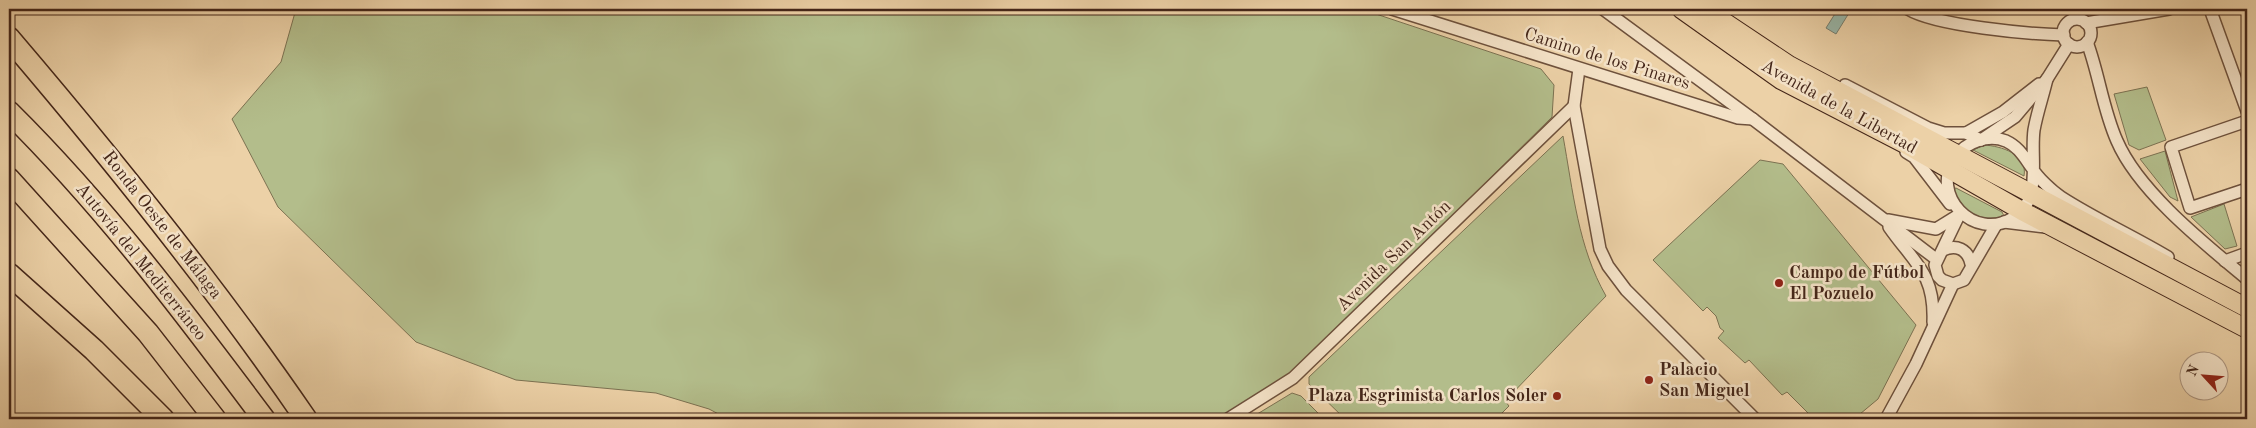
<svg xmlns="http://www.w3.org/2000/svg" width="2256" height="428" viewBox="0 0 2256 428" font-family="'Old Standard TT',serif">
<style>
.green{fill:#b3bd8b;stroke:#7c7252}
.water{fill:#99b7a9;stroke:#777d6f}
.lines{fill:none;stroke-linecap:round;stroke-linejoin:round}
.street-casing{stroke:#6e513c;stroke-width:14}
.primary-casing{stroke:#442619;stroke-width:20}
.highway-casing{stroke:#442619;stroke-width:24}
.street{stroke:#f3e1c6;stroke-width:11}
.primary{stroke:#ecd1a7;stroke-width:18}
.highway{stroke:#ecd1a7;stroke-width:21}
.poi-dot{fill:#8f2418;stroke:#f3e1c6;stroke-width:2}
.labels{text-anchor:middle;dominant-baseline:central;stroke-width:5;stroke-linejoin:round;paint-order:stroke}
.street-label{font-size:18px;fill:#442619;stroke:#f3e1c6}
.poi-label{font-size:18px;font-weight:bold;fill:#442619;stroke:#f3e1c6;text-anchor:start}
</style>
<rect width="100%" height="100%" fill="#ecd1a7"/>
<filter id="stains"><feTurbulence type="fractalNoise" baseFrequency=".004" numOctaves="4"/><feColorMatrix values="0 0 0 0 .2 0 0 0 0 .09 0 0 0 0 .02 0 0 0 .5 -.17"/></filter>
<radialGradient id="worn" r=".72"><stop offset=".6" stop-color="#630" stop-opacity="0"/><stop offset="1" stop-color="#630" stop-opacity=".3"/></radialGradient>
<g class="green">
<path d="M296,9H430L433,12L434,9H1361L1541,69L1554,85L1552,117L1294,372L1216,419H728L709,409L656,393L516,380L416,342L278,207L232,119L281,62Z"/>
<path d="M2147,87L2166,140L2139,150L2129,145L2114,94Z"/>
<path d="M1563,136C1573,191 1578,247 1606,296L1505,401L1509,406L1496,419H1345L1309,384V377Z"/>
<path d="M1984,145C2001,146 2028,154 2024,176L1973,150Z"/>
<path d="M2165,151L2178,201L2170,197L2140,159Z"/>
<path d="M1760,160L1783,164L1916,325L1878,399L1854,419H1814L1787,392L1782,395L1749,360L1745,363L1718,338L1724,331L1720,328L1716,316L1707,307L1703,311L1653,260Z"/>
<path d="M1956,188L2002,212L2004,216C1979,223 1963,212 1953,189Z"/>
<path d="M2224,204L2237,246L2225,249L2191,217Z"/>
<path d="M2036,206L2247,316V318L2035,208Z"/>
<path d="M1292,393L1301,396L1324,419H1249Z"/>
</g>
<path class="water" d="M1838,9L1849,13L1836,34L1826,28Z"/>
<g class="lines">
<g class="street-casing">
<g id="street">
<path d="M1392,9L1738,118L1753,119"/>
<path d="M1603,9L1754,120L1936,259"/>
<path d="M1908,9C1936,26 2029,34 2064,35"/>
<path d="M2210,9L2247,111"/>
<circle cx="2077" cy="33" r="14"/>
<path d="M2086,23L2169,9"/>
<path d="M2087,42C2099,74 2103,110 2117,141C2139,192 2205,244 2247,279"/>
<path d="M1579,69L1574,106L1600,249L1608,266L1626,290L1755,419"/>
<path d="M2047,79C2043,96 2037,113 2034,130C2030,159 2043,200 2013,218C1974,242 1929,195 1955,157C1966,142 1988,134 2006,141C2019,147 2024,157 2032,168C2038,178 2052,191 2061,197C2095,219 2133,236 2168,257"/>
<path d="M1845,85L1928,128L1944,133H1966L1981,140"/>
<path d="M2247,121L2171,147L2190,208L2247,189"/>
<path d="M1966,133L2003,112L2039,84"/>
<path d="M1981,140L2015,117L2047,79L2069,44"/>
<path d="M1906,152L1914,157L1950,204"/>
<path d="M1960,213L1935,265L1938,276L1942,280L1953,284L1964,280L1996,225"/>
<path d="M1888,220L1936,229L1957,216"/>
<path d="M2004,222L2045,227"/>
<path d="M1889,227C1914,263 1935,273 1933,322"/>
<path d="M1943,250C1956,244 1968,249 1971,264"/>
<path d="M2225,261L2247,253"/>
<path d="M1228,419L1293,378L1574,106"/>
<path d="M1886,419L1916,364L1953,284"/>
</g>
</g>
<g class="primary-casing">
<g id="primary">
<path d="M1681,9L1781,80L1905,144L2022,211L2247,329"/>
<path d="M1705,9L1789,65L2247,308"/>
</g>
</g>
<g class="highway-casing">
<g id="highway">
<path d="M9,38C114,161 215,286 306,419"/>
<path d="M9,112C104,206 184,312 264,419"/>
<path d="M9,179L148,333L215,419"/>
<path d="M9,274L94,350L163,419"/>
</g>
</g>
<use href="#street" class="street"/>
<use href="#primary" class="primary"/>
<use href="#highway" class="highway"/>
</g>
<g class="poi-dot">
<circle cx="1779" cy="283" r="5"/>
<circle cx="1649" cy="380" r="5"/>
<circle cx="1557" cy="396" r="5"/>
</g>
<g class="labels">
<g class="street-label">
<text transform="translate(1607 59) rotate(17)">Camino de los Pinares</text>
<text transform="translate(1839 107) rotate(29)">Avenida de la Libertad</text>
<text transform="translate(162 225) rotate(52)">Ronda Oeste de Málaga</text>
<text transform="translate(1394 256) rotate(-44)">Avenida San Antón</text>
<text transform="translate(141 262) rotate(51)">Autovía del Mediterráneo</text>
</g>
<g class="poi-label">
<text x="1789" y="273">Campo de Fútbol<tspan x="1789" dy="21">El Pozuelo</tspan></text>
<text x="1659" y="370">Palacio<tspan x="1659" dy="21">San Miguel</tspan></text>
<text x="1547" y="396" text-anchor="end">Plaza Esgrimista Carlos Soler</text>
</g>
</g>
<rect width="2256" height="428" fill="none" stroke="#ecd1a7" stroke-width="30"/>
<rect x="10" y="10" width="2236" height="408" fill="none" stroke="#442619" stroke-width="2.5"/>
<rect x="15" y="15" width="2226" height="398" fill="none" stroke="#442619"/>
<g transform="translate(2204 376) rotate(296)"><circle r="24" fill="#f3e1c6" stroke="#ad9681"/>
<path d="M0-4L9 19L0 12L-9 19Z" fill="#8f2418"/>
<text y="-8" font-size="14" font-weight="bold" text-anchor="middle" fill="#442619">N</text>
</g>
<rect width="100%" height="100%" filter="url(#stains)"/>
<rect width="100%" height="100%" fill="url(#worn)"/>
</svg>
